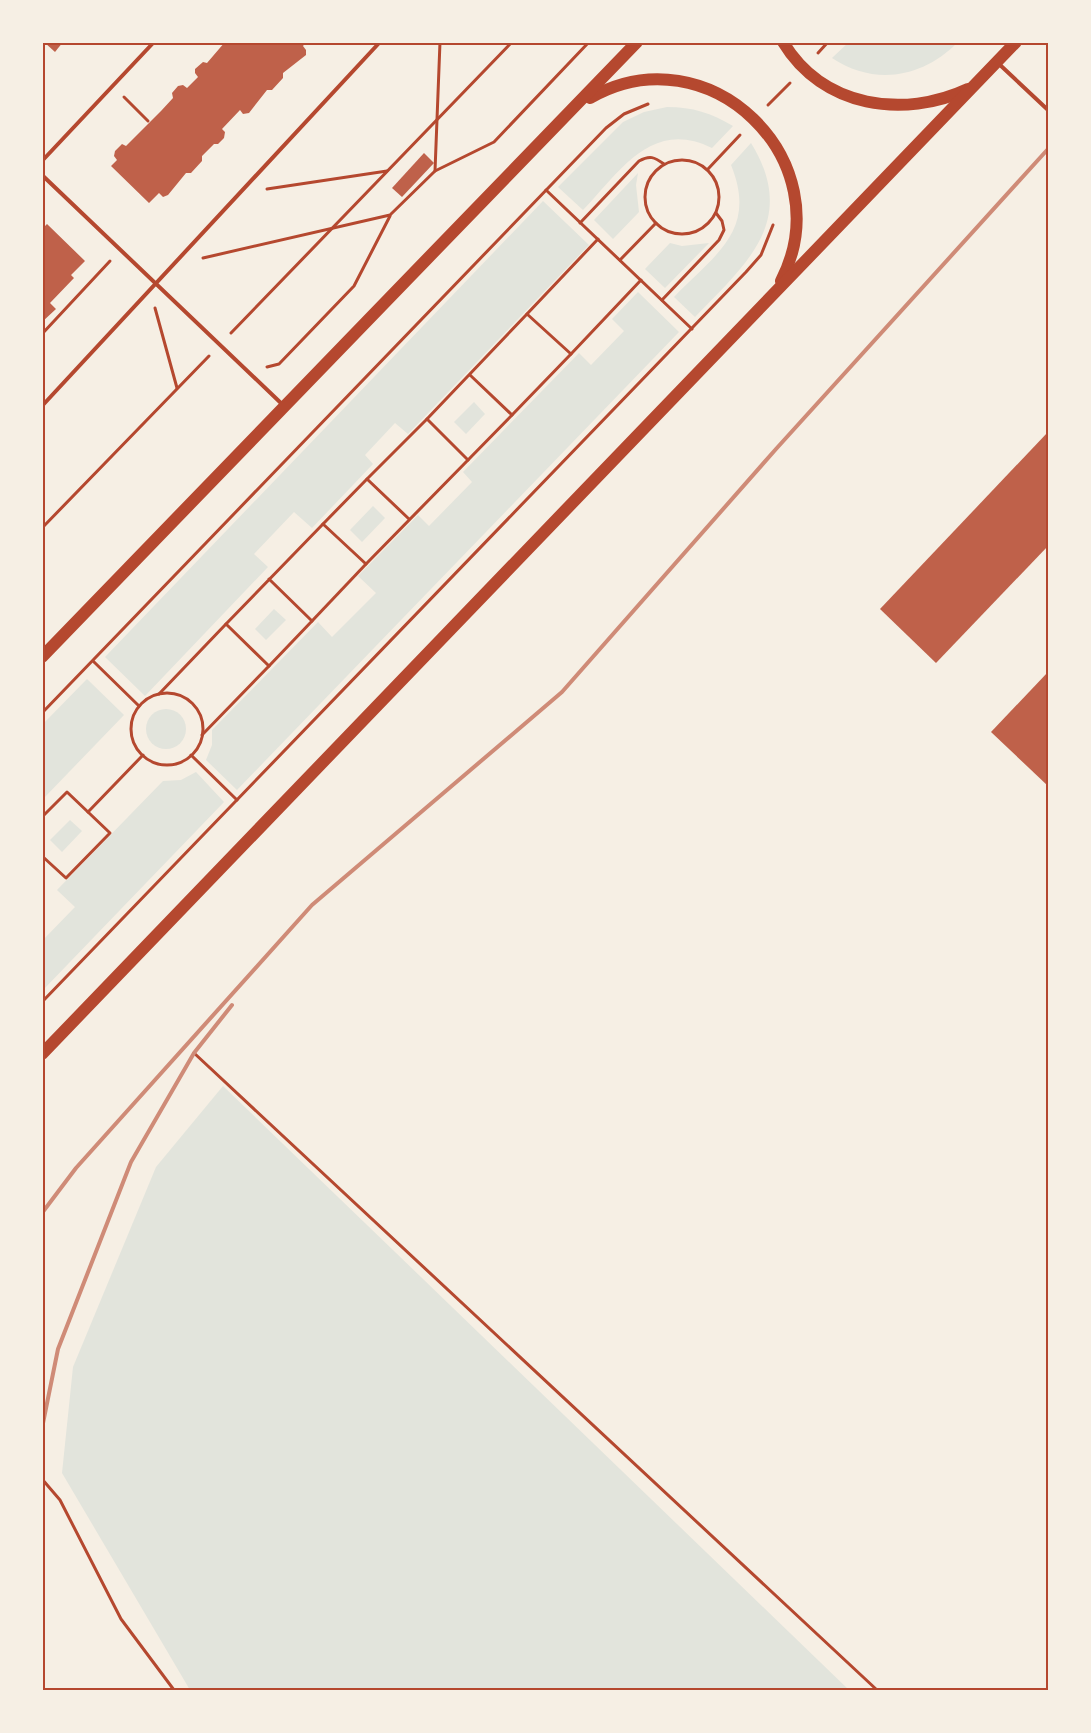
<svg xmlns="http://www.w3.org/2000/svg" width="1091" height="1733" viewBox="0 0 1091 1733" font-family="Roboto,sans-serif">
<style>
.green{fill:#e2e4dc}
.building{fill:#bf614a}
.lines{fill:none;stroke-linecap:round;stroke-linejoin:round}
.path{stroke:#b5482f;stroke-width:3}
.service{stroke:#b5482f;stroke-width:4}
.primary{stroke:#b5482f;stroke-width:12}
.rail{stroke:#cf8b77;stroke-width:4}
.neatline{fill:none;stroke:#b5482f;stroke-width:2}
</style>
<rect width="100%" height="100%" fill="#f6efe4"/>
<g class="green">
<path d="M848,43H957C922,78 874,86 832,58Z"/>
<path d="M667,107C693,107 711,113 733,126L712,148C652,118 620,171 583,210L558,187L623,122L644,112Z"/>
<path d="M751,143C799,221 746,264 695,317L674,297C715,254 758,231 731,165Z"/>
<path d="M638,173L636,185L639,212L613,239L594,220Z"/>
<path d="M543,201L589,245L408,434L395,423L365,455L373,464L312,528L294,512L254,554L268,567L145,696L105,657Z"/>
<path d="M670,243L682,246L709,243L665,288L645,269Z"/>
<path d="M638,292L679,332L237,790L206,760L212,745V730L318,622L332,637L376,593L358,576L418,515L429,526L472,482L463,472L579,353L591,365L624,331L612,319Z"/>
<path d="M474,402L485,414L466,434L454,422Z"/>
<path d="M373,506L385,518L362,542L350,530Z"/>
<path d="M274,609L286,620L266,640L255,629Z"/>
<path d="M87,679L124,715L43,799V724Z"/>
<circle cx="166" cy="729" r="20"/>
<path d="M196,772L224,802L43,990V940L75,907L57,890L163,781L181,780Z"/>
<path d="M70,820L82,831L62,852L50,840Z"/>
<path d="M223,1086L849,1690H190L62,1473L73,1367L156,1167Z"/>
</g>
<g class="building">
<path d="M44,42H63L55,52Z"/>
<path d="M225,42H306L303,46L306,50V55L283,73V78L272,90H267L249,113L243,114L240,110L222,129L225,132L224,138L218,144H214L202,156V161L191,173H186L168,195L163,197L159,193L149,203L111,166L117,160L114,156L115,151L122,144L126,146L161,111L173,98L172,93L178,86L183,85L187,88L198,77L195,73V69L203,62L207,63Z"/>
<path d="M424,153L434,163L402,197L392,188Z"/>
<path d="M47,224L85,261L71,275L74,278L50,303L56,309L42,322V229Z"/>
<path d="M1048,432V546L936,663L880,609Z"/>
<path d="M1048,672V786L991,732Z"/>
</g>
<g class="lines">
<g class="path">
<path d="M818,53L828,42"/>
<path d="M124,97L148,121"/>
<path d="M768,105L790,83"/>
<circle cx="682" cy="197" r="37"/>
<path d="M708,169L740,135"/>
<path d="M435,171L494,142L589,42"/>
<path d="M267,189L387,171"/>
<path d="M546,190L692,329"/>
<path d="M580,223L639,161C650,155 654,157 664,164"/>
<path d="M598,239L527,314L571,354L641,280"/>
<path d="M203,258L390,215L435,171L440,42"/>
<path d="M620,260L656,223"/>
<path d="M662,300L719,240L724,230L722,221L716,213"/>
<path d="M155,308L177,388"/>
<path d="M231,333L512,42"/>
<path d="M42,334L110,261"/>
<path d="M267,367L279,364L354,286L390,216"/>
<path d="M470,375L512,415L468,460L427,419L527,314"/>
<path d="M512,415L571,354"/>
<path d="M367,479L427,419"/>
<path d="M409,519L367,479L323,524L366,564L468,460"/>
<path d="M42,528L209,356"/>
<path d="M269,579L312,621L269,666L226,624L323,524"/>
<path d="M312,621L366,564"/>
<path d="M93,661L139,706"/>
<circle cx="167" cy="729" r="36"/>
<path d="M159,694L226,624"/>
<path d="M42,713L606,128L624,114L648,104"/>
<path d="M202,735L269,666"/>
<path d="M191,755L237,800"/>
<path d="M88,812L143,755"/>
<path d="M42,817L67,792L110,833L66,878L42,856"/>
<path d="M42,1002L746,272L761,255L773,225"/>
<path d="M194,1053L877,1690"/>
<path d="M42,1479L60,1500L121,1619L174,1690"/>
</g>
<g class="service">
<path d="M999,64L1048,110"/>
<path d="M42,161L154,42"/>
<path d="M42,175L283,405"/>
<path d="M42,406L380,42"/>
</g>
<g class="primary">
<path d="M783,42C823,108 904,119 968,89"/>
<path d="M590,98C708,30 843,160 781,281"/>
<path d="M42,657L637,42"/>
<path d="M42,1054L1016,42"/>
</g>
<g class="rail">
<path d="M42,1213L76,1168L312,905L562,692L776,449L1048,149"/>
<path d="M42,1428L58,1349L131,1162L194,1053L232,1005"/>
</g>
</g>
<rect width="1091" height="1733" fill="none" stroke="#f6efe4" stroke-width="88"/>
<rect x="44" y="44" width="1003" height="1645" class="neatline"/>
</svg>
